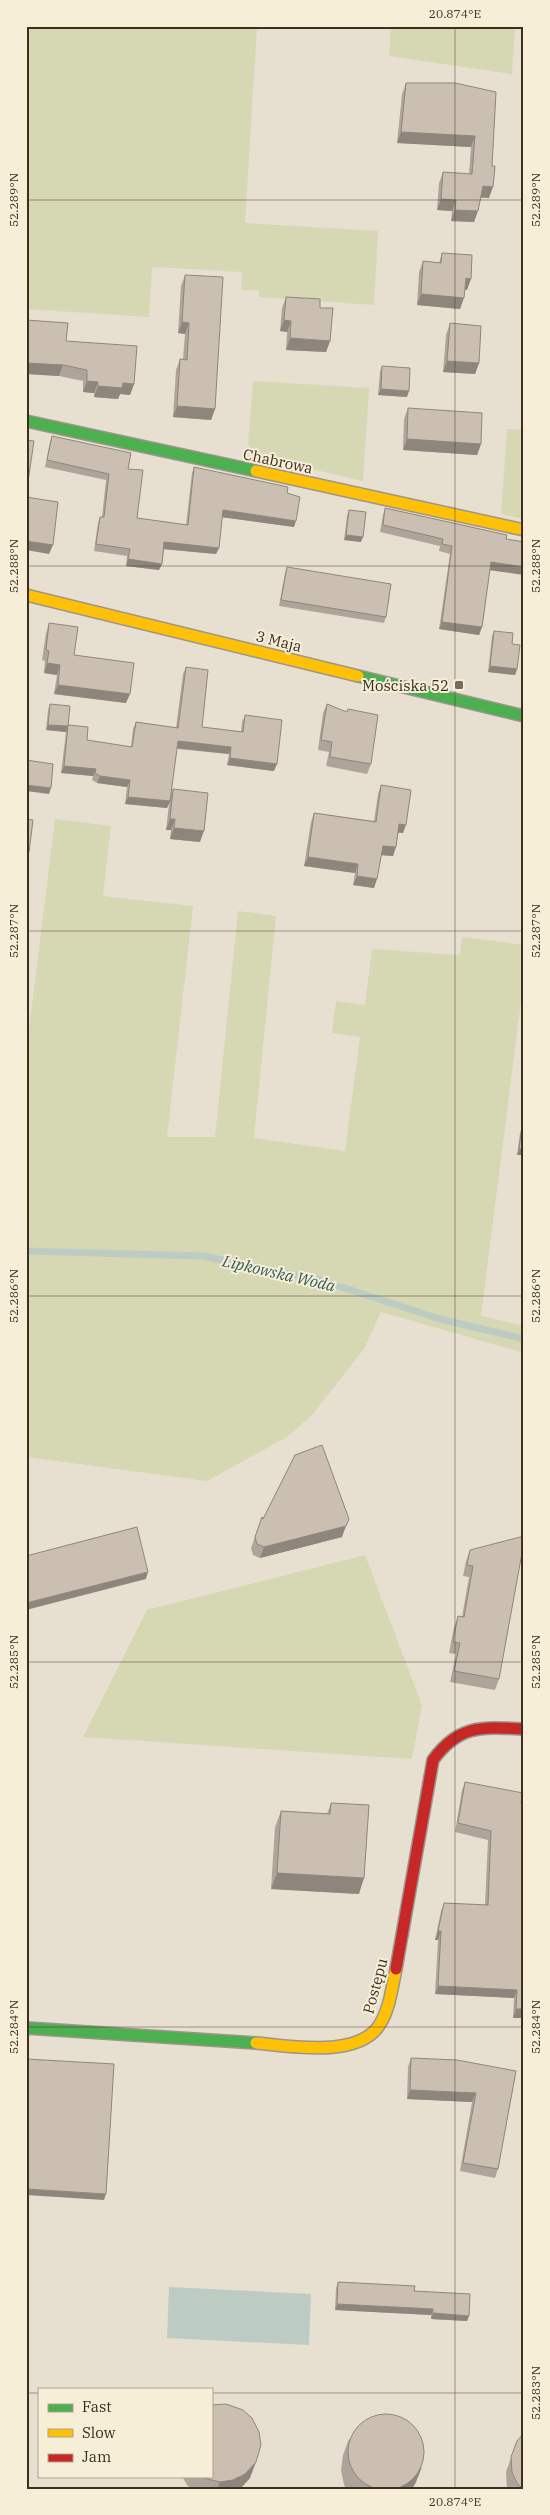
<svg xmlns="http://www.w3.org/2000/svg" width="550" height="2515" viewBox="0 0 550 2515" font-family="'IBM Plex Serif',serif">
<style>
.green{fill:#d6d7b3}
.water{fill:#bcccc2}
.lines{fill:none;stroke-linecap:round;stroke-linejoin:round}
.stream{stroke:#bcccc2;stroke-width:7}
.fast-casing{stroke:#9c958a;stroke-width:14}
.slow-casing{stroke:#9c958a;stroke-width:14}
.jam-casing{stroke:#9c958a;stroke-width:14}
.fast{stroke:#4caf50;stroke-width:11}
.slow{stroke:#ffc107;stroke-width:11}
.jam{stroke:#c62828;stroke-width:11}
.wall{fill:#afa499}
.shaded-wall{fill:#8e867d}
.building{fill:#cbbfb2;stroke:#8e867d}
.ticks{fill:none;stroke:#3d2e20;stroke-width:1;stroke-opacity:0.45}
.poi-dot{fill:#786c5e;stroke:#f7eed8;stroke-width:2}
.labels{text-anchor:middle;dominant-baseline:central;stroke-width:4;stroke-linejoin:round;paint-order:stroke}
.street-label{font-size:15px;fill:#3d2e20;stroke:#f7eed8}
.poi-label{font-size:15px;fill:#3d2e20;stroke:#f7eed8;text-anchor:end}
.water-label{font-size:16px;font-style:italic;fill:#2f5d5a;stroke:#f7eed8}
.neatline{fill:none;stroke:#3d2e20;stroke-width:2}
.ticks-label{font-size:12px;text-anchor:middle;fill:#3d2e20}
</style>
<rect width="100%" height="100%" fill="#e7e0d1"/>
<g class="green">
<path d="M26,26H257L245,223L378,231L374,305L259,297V290H241L242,272L152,267L149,317L26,309Z"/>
<path d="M391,26H515L512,74L389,56Z"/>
<path d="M253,381L369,388L363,481L255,456L248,444Z"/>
<path d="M507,429L524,430V519L501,514Z"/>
<path d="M55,819L111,826L103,896L193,906L167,1137H215L238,911L276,916L254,1138L345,1151L360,1037L332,1033L336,1001L365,1005L372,949L460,955L462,937L524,945V978L481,1316L524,1326V1353L381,1312L364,1349L312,1415L287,1437L207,1481L26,1457V1054Z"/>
<path d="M365,1555L422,1705L412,1759L83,1737L147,1610Z"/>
</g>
<path class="water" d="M169,2287L311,2294L309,2345L167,2338Z"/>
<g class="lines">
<path class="stream" d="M26,1251L203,1256L323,1281L440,1319L524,1339"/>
<g class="fast-casing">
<g id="fast">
<path d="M26,421L256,471"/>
<path d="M358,676L524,716"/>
<path d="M26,2028L256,2043"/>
</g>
</g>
<g class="slow-casing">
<g id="slow">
<path d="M256,471L524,530"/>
<path d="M26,595L358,676"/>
<path d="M256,2043C290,2046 359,2059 380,2024C390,2008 392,1987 396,1969"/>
</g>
</g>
<g class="jam-casing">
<path id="jam" d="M396,1969L433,1760C459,1724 483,1727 524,1729"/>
</g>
<use href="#fast" class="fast"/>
<use href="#slow" class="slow"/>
<use href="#jam" class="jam"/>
</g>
<g class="wall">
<path d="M406,83L496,92L489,198H481L474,222L451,221L452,211L437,210L439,183L443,172L469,174L471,147L397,143L402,94Z"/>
<path d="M442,253L467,290L465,289L460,309L417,305L419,272L423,261L439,263Z"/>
<path d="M185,275L215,409L211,420L173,417L176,370L180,359H183L185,334L178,333L181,286Z"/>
<path d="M286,297L320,308L330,341L326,352L286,350L287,332L280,331L282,308Z"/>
<path d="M26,320L66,341L134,384L130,395L120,394L118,399L94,397V393L83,392V381L59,376L26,374Z"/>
<path d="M450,323L479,363L475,374L443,372L446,335Z"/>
<path d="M382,366L407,397L378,395L380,371Z"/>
<path d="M408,408L481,444L477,455L403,450L404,419Z"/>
<path d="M52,436L128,469L137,518L186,525L192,473L194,467L287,493L294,527L222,517L219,548L216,554L164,549L162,564L159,570L126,566L127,556L94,551L98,523L100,517H102L106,480L45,467L50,442Z"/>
<path d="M385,508L507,535L490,570L482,627L479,635L439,629L450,554L439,551L440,546L380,532L383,515Z"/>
<path d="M349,510L361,542L344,540L347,516Z"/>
<path d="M287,567L386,617L384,623L279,606L285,573Z"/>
<path d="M49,623L74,655L126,703L54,694L57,675L44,673L45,661L42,660L46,633Z"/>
<path d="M494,631L512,644L517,669L515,675L488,672L492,636Z"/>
<path d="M186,667L202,727L241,732L242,722L245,715L274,771L227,765L229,754L177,749L170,797L173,789L200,842L170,839L171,830H166L169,804L167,808L125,804L127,787L97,783L92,780L93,776L61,773L66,732L68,725L87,740L131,747L133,729L136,722L176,728L183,674Z"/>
<path d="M50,704L68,726L66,732L46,730L48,710Z"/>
<path d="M327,704L371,764L367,774L326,766L329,752L318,750L323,713Z"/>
<path d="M381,785L403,833H398L393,856L381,855L374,888L353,885L355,873L304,866L311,822L314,813L374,821L378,794Z"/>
<path d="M522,1127L524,1155H517L520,1133Z"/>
<path d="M262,1517L263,1519L342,1537L260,1558L253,1555L251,1548Z"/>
<path d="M470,1550L499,1679L495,1690L450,1682L456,1654L449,1653L454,1627L458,1616L462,1617L469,1577L463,1576L466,1561Z"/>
<path d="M465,1782L521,1803L524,2018H513L514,1998L435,1994L438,1940H435L441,1911L444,1903L485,1905L488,1840L455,1832L462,1790Z"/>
<path d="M331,1803L359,1894L271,1889L275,1827L281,1811L327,1814Z"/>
<path d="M411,2058L516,2071L498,2169L495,2178L460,2171L472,2102L407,2099L408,2067Z"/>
<path d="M338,2282L414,2291L469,2316L467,2321L431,2319V2315L335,2310L336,2288Z"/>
<path d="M349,2439L416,2482L412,2489H347L344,2485L341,2470L343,2455Z"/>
<path d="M517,2441L524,2489H507L506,2472Z"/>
<path d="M182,2476H211L250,2478L240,2489H192L187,2485Z"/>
</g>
<g class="shaded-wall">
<path d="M401,132L475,136L471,147L397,143Z"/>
<path d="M483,186L493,187L489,198L479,197Z"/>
<path d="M441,199L456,200L452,211L437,210Z"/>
<path d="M455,210L478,211L474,222L451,221Z"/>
<path d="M466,278L471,279L467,290L462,289Z"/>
<path d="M421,294L464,298L460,309L417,305Z"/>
<path d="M284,320L291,321L287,332L280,331Z"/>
<path d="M182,322L189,323L185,334L178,333Z"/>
<path d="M290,338L330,341L326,352L286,350Z"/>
<path d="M447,361L479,363L475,374L443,372Z"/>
<path d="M26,363L63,365L59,376L26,374Z"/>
<path d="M87,381L98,382L94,393L83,392Z"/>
<path d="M123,383L134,384L130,395L120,394L118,399L94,397L98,386Z"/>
<path d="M381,389L409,391L407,397L378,395Z"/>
<path d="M177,406L215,409L211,420L173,417Z"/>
<path d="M407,439L481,444L477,455L403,450Z"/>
<path d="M223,510L296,521L294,527L220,517Z"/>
<path d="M346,535L363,537L361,542L344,540Z"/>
<path d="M26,541L53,545L49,554L26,550Z"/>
<path d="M164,542L219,548L216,554L162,549Z"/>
<path d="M128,559L162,564L159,570L126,566Z"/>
<path d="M491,562L524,567V575L488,570Z"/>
<path d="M442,622L482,627L479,635L439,629Z"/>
<path d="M47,663L60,665L57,675L44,673Z"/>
<path d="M490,666L517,669L515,675L488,672Z"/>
<path d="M58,685L130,694L126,703L54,694Z"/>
<path d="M48,725L68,726L66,732L46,730Z"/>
<path d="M178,741L231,747L229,754L175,748Z"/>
<path d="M230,758L277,764L274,771L227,765Z"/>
<path d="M64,766L96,769L93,776L61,773Z"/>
<path d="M100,776L130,780L127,787L97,783Z"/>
<path d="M26,785L51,788L49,794L26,791Z"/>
<path d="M128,797L170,801L167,808L125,804Z"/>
<path d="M170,819H175L171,830H166Z"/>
<path d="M399,824L406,825L403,833L396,832Z"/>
<path d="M174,828L204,831L200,842L170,839Z"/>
<path d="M383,846L396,847L393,856L379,855Z"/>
<path d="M26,852H29L26,859Z"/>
<path d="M308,857L358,864L355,873L304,866Z"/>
<path d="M357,876L377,879L374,888L353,885Z"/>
<path d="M519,1149H524V1155H517Z"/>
<path d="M346,1526L342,1537L260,1558L264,1547Z"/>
<path d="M148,1572L146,1579L26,1610V1603Z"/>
<path d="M277,1873L364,1878L359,1894L271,1889Z"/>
<path d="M438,1931H441L438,1940H435Z"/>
<path d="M438,1986L517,1990L514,1998L435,1994Z"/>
<path d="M516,2009H524V2018H513Z"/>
<path d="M410,2090L476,2093L472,2102L407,2099Z"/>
<path d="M26,2189L106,2194L104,2200L26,2195Z"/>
<path d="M337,2304L433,2309L431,2315L335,2310Z"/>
<path d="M433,2313L469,2316L467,2321L431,2319Z"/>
<path d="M256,2462L250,2478L240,2489H217L220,2482Z"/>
<path d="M422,2467L416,2482L412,2489H400Z"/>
</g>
<g class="building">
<path d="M406,83H455L496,92L492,166H495L493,187L483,186L478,211L455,210L456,200L441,199L443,172L472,174L475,136L401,132Z"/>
<path d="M442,253L472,255L471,279L466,278L464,298L421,294L423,261L441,263Z"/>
<path d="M185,275L223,277L215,409L177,406L180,359L187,360L189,323L182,322Z"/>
<path d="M286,297L320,299V308H333L330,341L290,338L291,321L284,320Z"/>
<path d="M26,320L68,323L66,341L137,346L134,384L123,383L122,388L98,386V382L87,381V370L63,365L26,363Z"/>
<path d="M450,323L481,326L479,363L447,361Z"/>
<path d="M382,366L410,368L409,391L381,389Z"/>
<path d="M408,408L482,413L481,444L407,439Z"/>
<path d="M52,436L131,453L128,469L143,470L137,518L188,525L194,467L288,487L287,493L300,497L296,521L223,510L219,548L164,542L162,564L128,559L130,549L96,544L100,517H104L109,474L47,460Z"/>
<path d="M26,440L34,441L26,495Z"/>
<path d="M26,497L58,502L53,545L26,541Z"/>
<path d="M385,508L507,535L506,539L524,542V567L491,562L482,627L442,622L452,546L442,544L443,539L383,525Z"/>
<path d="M349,510L366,512L363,537L346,535Z"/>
<path d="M287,567L391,584L386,617L281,600Z"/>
<path d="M49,623L78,627L74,655L134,663L130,694L58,685L60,665L47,663L49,651L46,650Z"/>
<path d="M494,631L513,633L512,644L520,645L517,669L490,666Z"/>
<path d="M186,667L208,670L202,727L243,732L245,715L282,720L277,764L230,758L231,747L178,741L170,801L128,797L130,780L100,776L95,773L96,769L64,766L68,725L88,727L87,740L132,747L136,722L178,728Z"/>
<path d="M50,704L70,706L68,726L48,725Z"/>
<path d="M327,704L347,712L348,709L378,715L371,764L330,757L332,742L321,740Z"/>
<path d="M26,760L53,764L51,788L26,785Z"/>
<path d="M381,785L411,790L406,825L399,824L396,847L383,846L377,879L357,876L358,864L308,857L314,813L376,822Z"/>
<path d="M173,789L208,793L204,831L174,828L175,819H170Z"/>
<path d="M26,819L33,820L29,852H26Z"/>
<path d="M522,1127L524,1128V1149H519Z"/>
<path d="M322,1445L349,1519L346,1526L264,1547L257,1544L255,1537L262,1517L263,1519L295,1455Z"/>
<path d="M137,1527L148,1572L26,1603V1556Z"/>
<path d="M524,1536V1542L499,1679L454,1671L460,1643L453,1642L458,1616L464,1617L473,1566L467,1565L470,1550Z"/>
<path d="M465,1782L523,1793L521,1803H524V2009H516L517,1990L438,1986L441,1931H438L444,1903L488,1905L491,1831L458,1823Z"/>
<path d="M331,1803L369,1805L364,1878L277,1873L281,1811L330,1814Z"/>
<path d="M411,2058L457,2060L516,2071L498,2169L463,2163L476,2093L410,2090Z"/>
<path d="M26,2059L114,2064L106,2194L26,2189Z"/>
<path d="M338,2282L415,2286L414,2291L470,2294L469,2316L433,2313V2309L337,2304Z"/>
<path d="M226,2404L243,2410L252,2418L259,2432L261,2445L256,2462L245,2474L233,2480L220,2482L203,2478L201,2476H211V2405Z"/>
<circle cx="386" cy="2452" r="38"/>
<path d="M524,2433V2489H523L517,2483L512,2472L511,2457L517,2441Z"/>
</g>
<path class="ticks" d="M455,26V2489M26,200H524M26,566H524M26,931H524M26,1296H524M26,1662H524M26,2027H524M26,2393H39M211,2393H524"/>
<rect class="poi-dot" x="454" y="680" width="10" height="10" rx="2.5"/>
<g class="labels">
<g class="street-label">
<text transform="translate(278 461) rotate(12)">Chabrowa</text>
<text transform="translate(279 641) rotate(14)">3 Maja</text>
<text transform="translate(375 1986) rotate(-75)">Postępu</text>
</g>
<g class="poi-label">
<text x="449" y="685">Mościska 52</text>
</g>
<g class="water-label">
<text transform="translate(279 1273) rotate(13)">Lipkowska Woda</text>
</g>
</g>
<rect width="550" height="2515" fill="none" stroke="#f7eed8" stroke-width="55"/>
<rect x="38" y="2388" width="175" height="90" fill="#f7eed8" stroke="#ada18e"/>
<rect x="48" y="2404" width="25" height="8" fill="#4caf50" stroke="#ada18e"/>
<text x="82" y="2412" font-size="15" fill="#3d2e20">Fast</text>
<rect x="48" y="2429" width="25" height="8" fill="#ffc107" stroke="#ada18e"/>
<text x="82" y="2438" font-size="15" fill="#3d2e20">Slow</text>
<rect x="48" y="2454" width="25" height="8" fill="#c62828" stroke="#ada18e"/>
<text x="82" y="2462" font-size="15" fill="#3d2e20">Jam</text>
<rect x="28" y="28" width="494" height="2460" class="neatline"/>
<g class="ticks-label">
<text x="455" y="18">20.874°E</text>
<text transform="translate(14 200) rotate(-90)" y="4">52.289°N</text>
<text transform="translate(536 200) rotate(-90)" y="4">52.289°N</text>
<text transform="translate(14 566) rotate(-90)" y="4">52.288°N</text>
<text transform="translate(536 566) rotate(-90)" y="4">52.288°N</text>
<text transform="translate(14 931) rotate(-90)" y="4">52.287°N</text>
<text transform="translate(536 931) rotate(-90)" y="4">52.287°N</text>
<text transform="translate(14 1296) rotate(-90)" y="4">52.286°N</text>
<text transform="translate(536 1296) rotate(-90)" y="4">52.286°N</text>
<text transform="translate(14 1662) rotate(-90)" y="4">52.285°N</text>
<text transform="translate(536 1662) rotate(-90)" y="4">52.285°N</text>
<text transform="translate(14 2027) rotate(-90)" y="4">52.284°N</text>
<text transform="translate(536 2027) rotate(-90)" y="4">52.284°N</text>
<text transform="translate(536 2393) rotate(-90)" y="4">52.283°N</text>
<text x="455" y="2506">20.874°E</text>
</g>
</svg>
